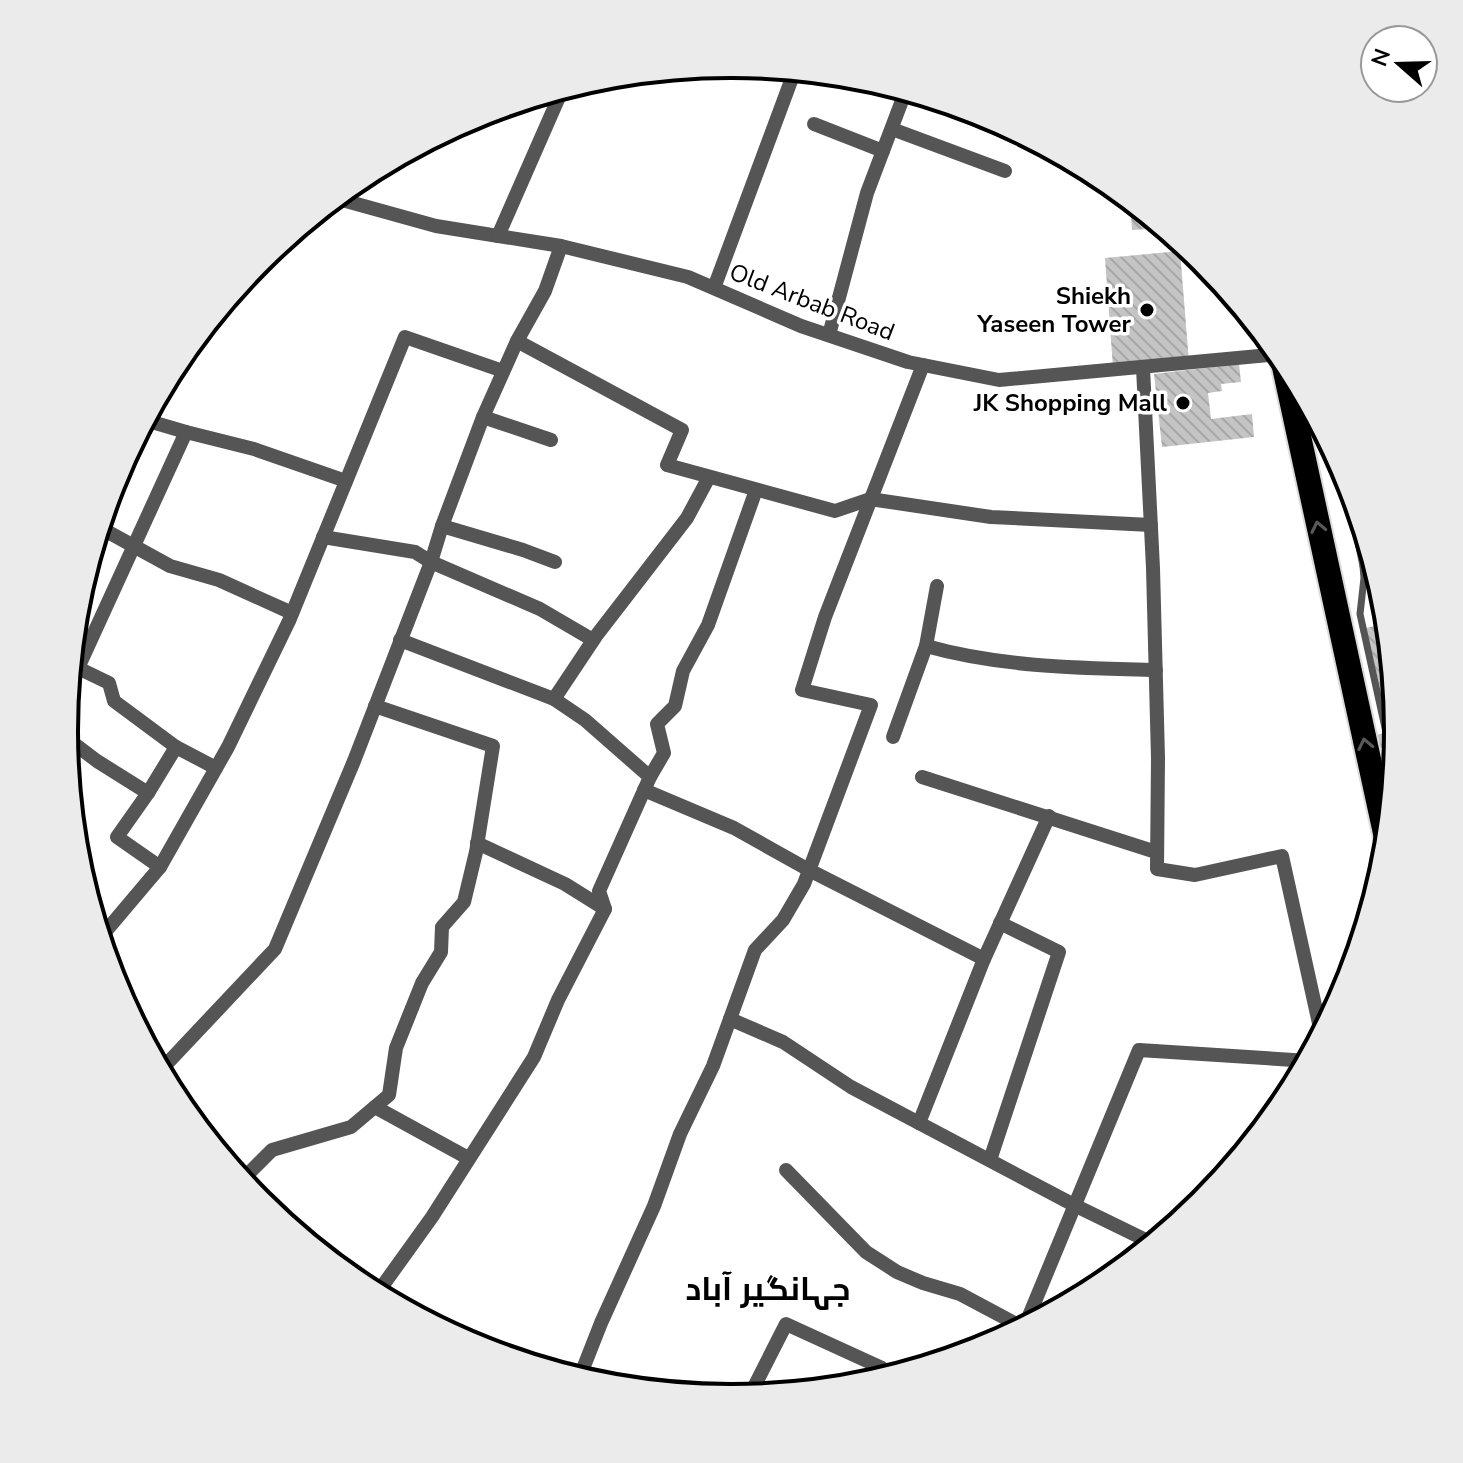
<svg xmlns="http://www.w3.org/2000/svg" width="1463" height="1463" viewBox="0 0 1463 1463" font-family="'Nunito Sans',Cairo,sans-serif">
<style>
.building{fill:url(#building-back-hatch)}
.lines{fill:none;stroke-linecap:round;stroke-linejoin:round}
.highway-casing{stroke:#dbdbdb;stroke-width:28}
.lane{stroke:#555;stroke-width:7}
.street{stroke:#555;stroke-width:14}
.highway{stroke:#000;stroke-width:24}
.oneway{stroke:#595959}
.poi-dot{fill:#000;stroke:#fff;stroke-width:3}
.labels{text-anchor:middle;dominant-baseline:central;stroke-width:7;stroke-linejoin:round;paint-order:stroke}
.poi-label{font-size:24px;font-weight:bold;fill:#000;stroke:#fff;text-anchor:end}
.street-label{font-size:24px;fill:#000;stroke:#fff}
.district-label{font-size:32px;font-weight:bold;fill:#000;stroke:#fff}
.rim{fill:none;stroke:#000;stroke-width:4}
</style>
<defs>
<pattern id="building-back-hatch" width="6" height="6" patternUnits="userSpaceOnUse" patternTransform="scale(2)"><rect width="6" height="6" fill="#c4c4c4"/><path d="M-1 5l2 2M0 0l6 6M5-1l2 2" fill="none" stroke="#a7a7a7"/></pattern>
</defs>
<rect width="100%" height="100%" fill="#fff"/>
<g class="building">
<path d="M1130,199L1138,206L1165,228L1132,230Z"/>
<path d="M1180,251L1189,362L1113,368L1105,258Z"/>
<path d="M1239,364L1241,382L1221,384L1222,391L1208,393L1211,419L1252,414L1254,437L1162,447L1154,374Z"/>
<path d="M1387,623L1399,732L1397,756L1394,745L1356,754L1352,740L1390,732L1366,628Z"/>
</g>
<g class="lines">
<g class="highway-casing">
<path id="highway" d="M1281,353L1388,847"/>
</g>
<g class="lane">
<path d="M1342,465L1363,566"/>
<path d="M1384,594L1363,566L1364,578L1360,614L1395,773"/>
</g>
<g class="street">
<path d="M814,124L883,151"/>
<path d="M892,129L1005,171"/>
<path d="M335,198L436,226L561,246L688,277L801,326L908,362L999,380L1281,354"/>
<path d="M498,236L563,88"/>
<path d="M714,288L795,70"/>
<path d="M829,335L867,193L906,90"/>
<path d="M517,341L682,430L667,465L835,511L870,499L991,517L1151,525"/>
<path d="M1143,368L1153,568L1158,758L1157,869L1195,875L1282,856L1322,1037"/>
<path d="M483,417L551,440"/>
<path d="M145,420L186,432L78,668L109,683L114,701L176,747"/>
<path d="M186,432L254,449L346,481"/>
<path d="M442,526L523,550L555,562"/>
<path d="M99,527L170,566L219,580L292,613"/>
<path d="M323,537L415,552L431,562L540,609L593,640"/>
<path d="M926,646C1001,667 1078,668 1156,670"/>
<path d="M554,699L596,636L687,518L709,477"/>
<path d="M64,736L97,761L148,793"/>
<path d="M893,737L926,646L937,586"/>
<path d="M650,777L664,753L657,724L675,706L683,671L708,625L756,490"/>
<path d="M922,777L1156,852"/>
<path d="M644,790L734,828L809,870L984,959"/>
<path d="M477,843L565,884L605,909"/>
<path d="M160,867L117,837L148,793L176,747L216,768"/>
<path d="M100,938L160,867L228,747L289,621L405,337L503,371"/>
<path d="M730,1019L783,1042L851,1087L1074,1205L1154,1244"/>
<path d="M160,1071L275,949L354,761L431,562L442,526L483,417L517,341L545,291L561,246"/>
<path d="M375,1107L468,1158"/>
<path d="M919,1123L984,959L1049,816"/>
<path d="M990,1160L1059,952L1000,923"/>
<path d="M786,1170L866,1252L897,1272L923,1283L960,1294L1024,1328"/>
<path d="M241,1181L272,1150L351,1127L389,1095L396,1048L422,983L441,952L442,927L464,902L476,852L493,746L375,706"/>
<path d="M376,1295L432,1217L534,1057L558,1000L605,909L599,891L650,777L585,720L554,699L400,640"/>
<path d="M1024,1328L1139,1050L1309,1061"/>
<path d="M579,1379L601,1323L654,1206L680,1134L713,1066L755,950L783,920L804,884L871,705L802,690L825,617L923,365"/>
<path d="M749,1397L786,1324L880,1367L894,1376"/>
</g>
<use href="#highway" class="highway"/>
</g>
<defs><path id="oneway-chevron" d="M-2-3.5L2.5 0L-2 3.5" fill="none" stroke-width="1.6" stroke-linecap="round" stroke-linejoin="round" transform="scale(2)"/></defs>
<g class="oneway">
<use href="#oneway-chevron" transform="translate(1318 527) rotate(-102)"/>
<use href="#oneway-chevron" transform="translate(1365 744) rotate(-102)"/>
</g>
<g class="poi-dot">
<circle cx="1147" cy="310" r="8"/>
<circle cx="1183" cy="403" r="8"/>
</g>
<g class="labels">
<g class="poi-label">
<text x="1131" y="296">Shiekh<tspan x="1131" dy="28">Yaseen Tower</tspan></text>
<text x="1167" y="403">JK Shopping Mall</text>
</g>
<g class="street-label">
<text transform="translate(812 302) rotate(21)">Old Arbab Road</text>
</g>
<g class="district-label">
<text x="768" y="1289">جہانگیر آباد</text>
</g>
</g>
<path d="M0 0H1463V1463H0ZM78 731a653 653 0 1 1 1306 0a653 653 0 1 1-1306 0Z" fill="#ebebeb" fill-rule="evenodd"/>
<path class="rim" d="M78 731a653 653 0 1 1 1306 0a653 653 0 1 1-1306 0Z"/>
<g transform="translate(1399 64) rotate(290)"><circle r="38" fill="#ffffff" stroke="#999999" stroke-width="2"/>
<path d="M0-6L14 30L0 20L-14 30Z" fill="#000000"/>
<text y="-12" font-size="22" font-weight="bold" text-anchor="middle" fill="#000000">N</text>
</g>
</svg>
